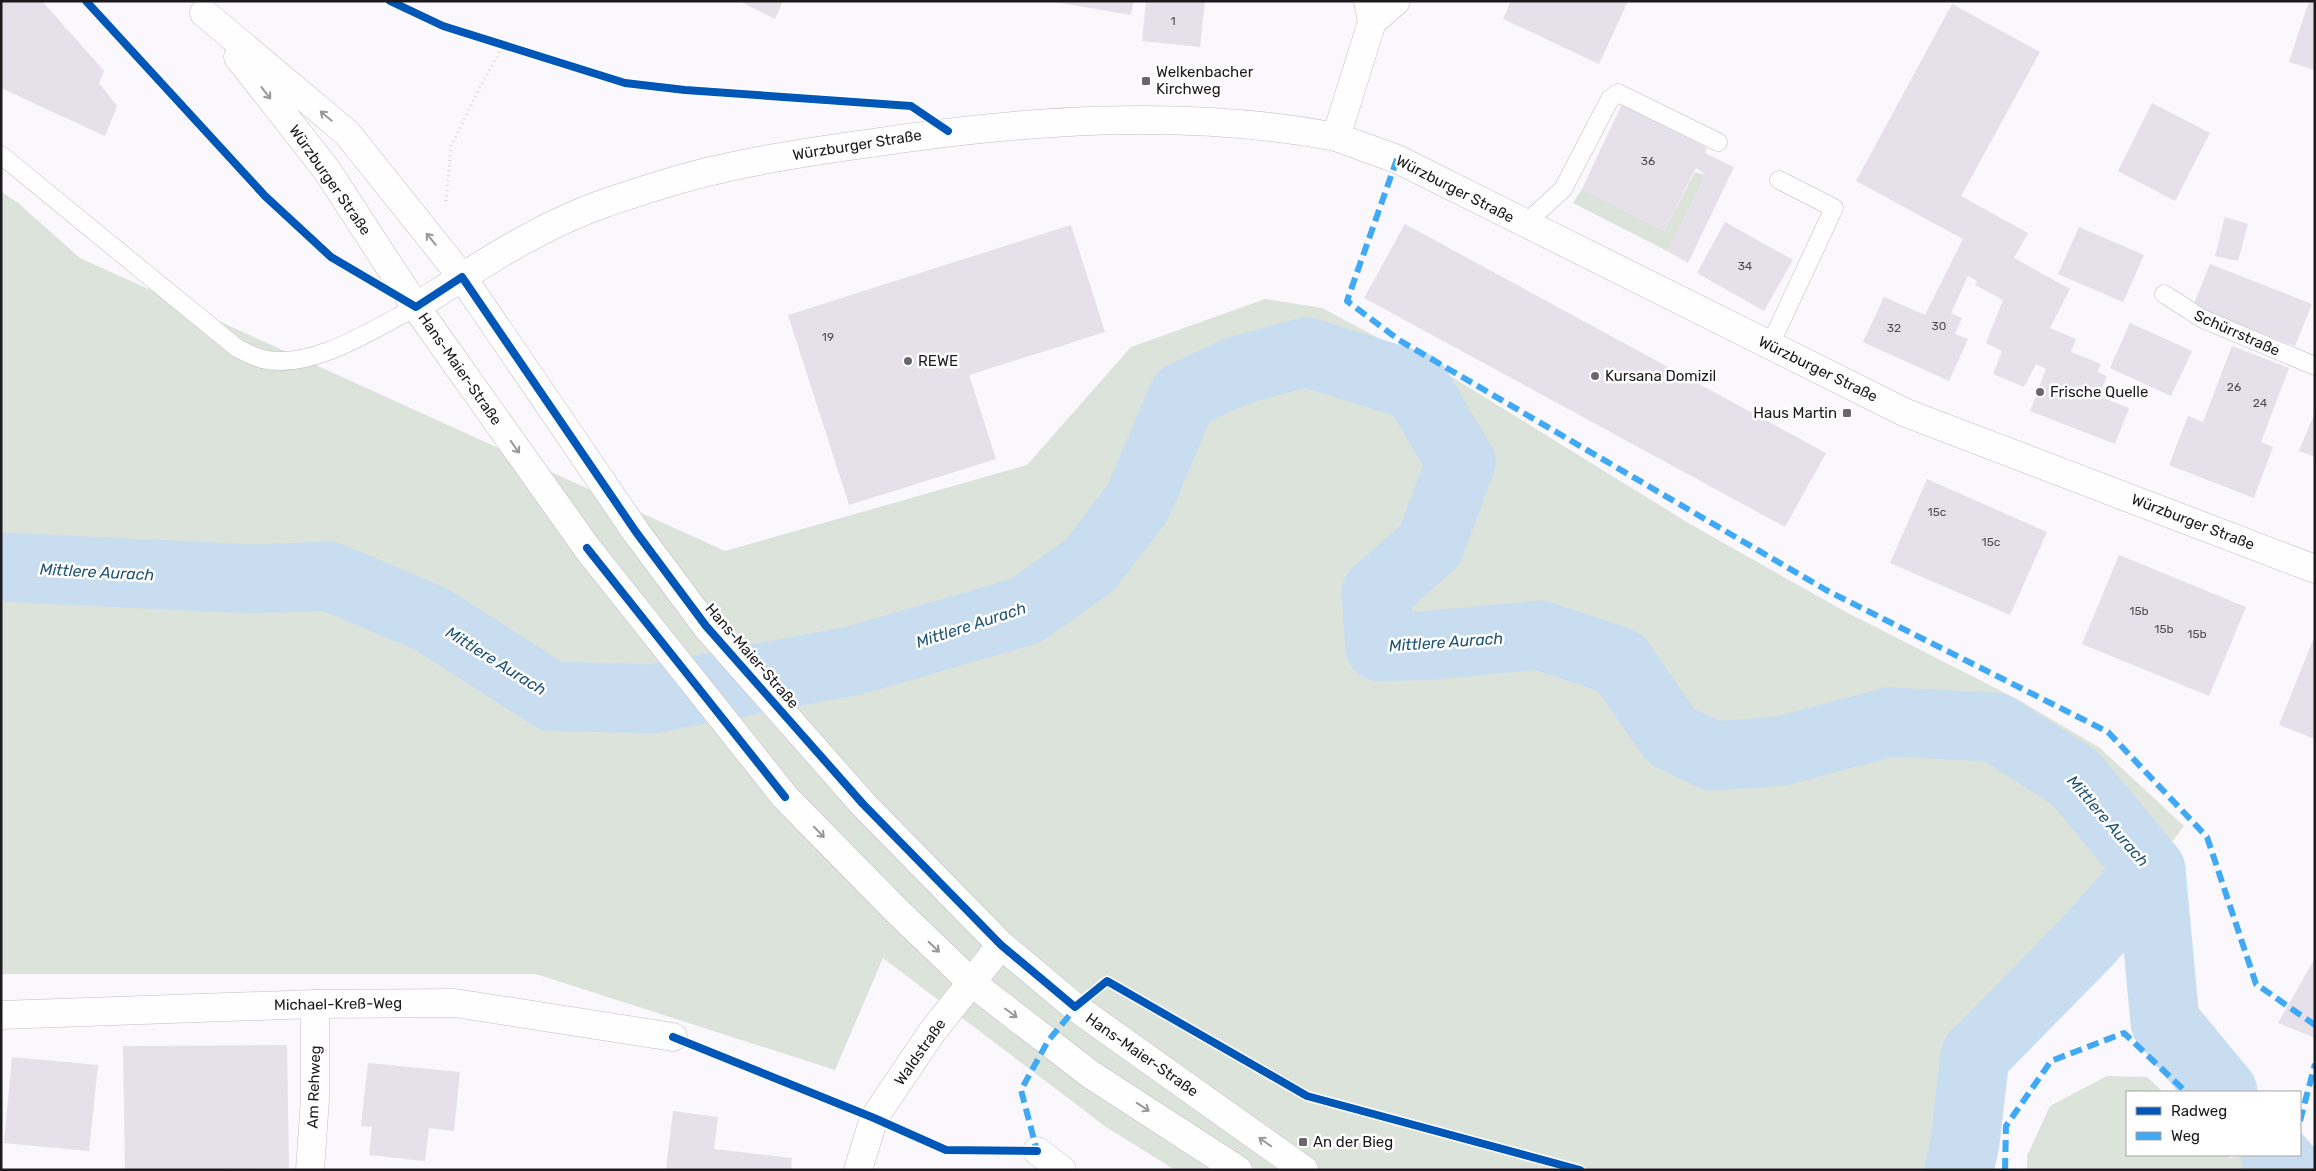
<svg xmlns="http://www.w3.org/2000/svg" width="2316" height="1171" viewBox="0 0 2316 1171" font-family="Rubik,sans-serif">
<style>
.green{fill:#dbe3db}
.lines{fill:none;stroke-linecap:round;stroke-linejoin:round}
.river{stroke:#c8ddf0;stroke-width:69}
.building{fill:#e5e0e9}
.lane-casing{stroke:#bfbdc1;stroke-width:19}
.street-casing{stroke:#bfbdc1;stroke-width:29}
.secondary-casing{stroke:#bfbdc1;stroke-width:29}
.path{stroke:#d9d8d9;stroke-width:3;stroke-dasharray:1 4;stroke-linecap:butt}
.lane{stroke:#fefeff;stroke-width:18}
.street{stroke:#fefeff;stroke-width:28}
.secondary{stroke:#fefeff;stroke-width:28}
.quiet{stroke:#3fa9f5;stroke-width:6;stroke-dasharray:12 6;stroke-linecap:butt}
.cycleway-casing{stroke:#fff;stroke-width:11}
.cycleway{stroke:#0057b8;stroke-width:8}
.oneway{stroke:#99979a}
.poi-dot{fill:#6a676c;stroke:#fff;stroke-width:2}
.labels{text-anchor:middle;dominant-baseline:central;stroke-width:5;stroke-linejoin:round;paint-order:stroke}
.number-label{font-size:12px;fill:#514e53}
.poi-label{font-size:15px;fill:#1d1a1e;stroke:#fff;text-anchor:start}
.street-label{font-size:15px;fill:#1d1a1e;stroke:#fff}
.water-label{font-size:16px;font-style:italic;fill:#235577;stroke:#fff}
</style>
<rect width="100%" height="100%" fill="#faf7fd"/>
<g class="green">
<path d="M1695,172L1706,175L1667,251L1573,203L1582,189L1664,231Z"/>
<path d="M1,192L17,202L80,258L725,551L1027,465L1131,347L1265,299L1322,308L1452,377L1690,524L1846,612L2019,700L2100,748L2184,826L1923,1170H1175L1106,1127L883,958L835,1070L536,974H1Z"/>
<path d="M2107,1076L2147,1077L2163,1092H2127V1155H2227L2230,1158L2248,1155H2275L2288,1170H2027V1156L2050,1106Z"/>
</g>
<g class="lines">
<g class="river">
<path d="M1,567L254,579L329,576L431,619L551,696L650,699L856,660L1025,611L1090,565L1138,502L1183,396L1237,371L1306,352L1416,386L1461,462L1430,545L1376,593L1380,647L1433,645L1540,635L1620,662L1671,736L1713,756L1782,751L1889,722L1995,727L2075,778L2151,870L2087,942L1975,1056L1965,1143L1959,1170"/>
<path d="M2151,870L2165,1022L2223,1092"/>
<path d="M2275,1155L2288,1170"/>
</g>
</g>
<g class="building">
<path d="M1,1H42L104,71L99,83L117,106L105,136L1,88Z"/>
<path d="M739,1H783L775,19Z"/>
<path d="M1049,1H1134L1131,15Z"/>
<path d="M1146,1H1205L1200,47L1142,41Z"/>
<path d="M1511,1H1628L1599,64L1503,19Z"/>
<path d="M2309,1L2315,2V70L2289,62Z"/>
<path d="M1952,4L2040,52L1961,196L2028,233L2014,258L2070,289L2050,328L2076,339L2071,352L2101,364L2097,372L2107,376L2099,396L2129,408L2115,444L2030,411L2046,369L2036,364L2024,387L1993,374L2002,351L1986,343L2003,300L1975,285L1977,281L1968,276L1951,313L1962,318L1955,334L1968,339L1949,381L1863,342L1884,297L1925,315L1963,239L1856,181Z"/>
<path d="M2152,103L2210,133L2175,201L2118,171Z"/>
<path d="M1622,104L1707,148L1705,153L1734,167L1688,263L1667,251L1706,175L1696,168L1664,231L1582,189Z"/>
<path d="M2225,217L2248,224L2238,261L2215,256Z"/>
<path d="M1725,222L1793,260L1764,311L1697,273Z"/>
<path d="M1405,224L1826,453L1785,527L1364,298Z"/>
<path d="M1071,225L1105,332L969,375L996,459L849,505L788,315Z"/>
<path d="M2079,227L2144,255L2123,302L2058,274Z"/>
<path d="M2210,264L2312,304L2295,346L2193,306Z"/>
<path d="M2130,323L2192,351L2171,396L2110,368Z"/>
<path d="M2232,346L2289,368L2261,442L2273,447L2254,498L2169,465L2188,416L2203,422Z"/>
<path d="M2315,412V457L2299,451Z"/>
<path d="M1927,479L2047,532L2010,615L1890,563Z"/>
<path d="M2119,555L2246,607L2209,696L2082,644Z"/>
<path d="M2313,640H2315V739L2279,725Z"/>
<path d="M2315,958V1038L2278,1023Z"/>
<path d="M287,1045L289,1168L125,1170L123,1046Z"/>
<path d="M12,1057L98,1065L89,1151L4,1143Z"/>
<path d="M368,1063L460,1072L454,1131L429,1128L425,1161L369,1155L372,1127L361,1126Z"/>
<path d="M673,1111L718,1117L714,1149L792,1158L791,1170H666Z"/>
</g>
<g class="lines">
<g class="lane-casing">
<g id="lane">
<path d="M1,155L237,348C245,352 254,357 262,359C311,371 374,329 416,307"/>
<path d="M1525,224L1563,189L1610,99L1618,93L1718,142"/>
<path d="M2164,294L2203,319L2315,366"/>
<path d="M1770,345L1834,208L1779,180"/>
</g>
</g>
<g class="street-casing">
<g id="street">
<path d="M1372,22L1396,1"/>
<path d="M1336,137L1397,159L1906,413L2315,569"/>
<path d="M1,1015L315,1004L455,1003L673,1037"/>
<path d="M1037,1151L1062,1170"/>
<path d="M310,1170L315,1099V1004"/>
<path d="M858,1170L874,1118L932,1032L1001,945"/>
</g>
</g>
<g class="secondary-casing">
<g id="secondary">
<path d="M204,13L347,133L462,277L636,532L706,626L863,804L1001,945L1075,1007L1304,1170"/>
<path d="M238,57L326,169L416,307L587,548L785,797L897,911L972,983L1090,1074L1238,1170"/>
<path d="M416,307C476,268 537,227 605,203C641,191 679,178 716,170C767,158 820,150 872,143C1024,120 1184,108 1336,137L1372,22L1368,1"/>
</g>
</g>
<path class="path" d="M446,201L451,146L480,87L503,46"/>
<use href="#lane" class="lane"/>
<use href="#street" class="street"/>
<use href="#secondary" class="secondary"/>
<g class="quiet">
<path d="M1397,159L1347,301L1399,340L1826,590L2108,732L2207,837L2256,984L2315,1025"/>
<path d="M2300,1121L2315,1064"/>
<path d="M1033,1151H1037L1021,1090L1048,1041L1078,1005"/>
<path d="M2005,1170L2006,1126L2051,1061L2124,1033L2186,1092"/>
</g>
<g class="cycleway-casing">
<g id="cycleway">
<path d="M86,1L265,196L331,257L416,307L462,277L636,532L706,626L863,804L1001,945L1075,1007L1107,981L1307,1096L1580,1170"/>
<path d="M390,1L443,26L625,83L685,90L911,106L948,131"/>
<path d="M587,548L785,797"/>
<path d="M673,1037L874,1118L946,1150L1037,1151"/>
</g>
</g>
<use href="#cycleway" class="cycleway"/>
</g>
<defs><path id="oneway-shaft" d="M-6 0H5M1.5-3L5.5 0L1.5 3" fill="none" stroke-width="1.6" stroke-linecap="round" stroke-linejoin="round" transform="scale(1.25)"/></defs>
<g class="oneway">
<use href="#oneway-shaft" transform="translate(266 93) rotate(52)"/>
<use href="#oneway-shaft" transform="translate(326 116) rotate(-140)"/>
<use href="#oneway-shaft" transform="translate(431 239) rotate(-129)"/>
<use href="#oneway-shaft" transform="translate(515 447) rotate(55)"/>
<use href="#oneway-shaft" transform="translate(819 832) rotate(46)"/>
<use href="#oneway-shaft" transform="translate(934 947) rotate(44)"/>
<use href="#oneway-shaft" transform="translate(1011 1013) rotate(37)"/>
<use href="#oneway-shaft" transform="translate(1143 1107) rotate(33)"/>
<use href="#oneway-shaft" transform="translate(1265 1142) rotate(-145)"/>
</g>
<g class="poi-dot">
<rect x="1141" y="76" width="10" height="10" rx="2.5"/>
<circle cx="908" cy="361" r="5"/>
<circle cx="1595" cy="376" r="5"/>
<circle cx="2040" cy="392" r="5"/>
<rect x="1842" y="408" width="10" height="10" rx="2.5"/>
<rect x="1298" y="1137" width="10" height="10" rx="2.5"/>
</g>
<g class="labels">
<g class="number-label">
<text x="1173" y="21">1</text>
<text x="1648" y="161">36</text>
<text x="1745" y="266">34</text>
<text x="1939" y="326">30</text>
<text x="1894" y="328">32</text>
<text x="828" y="337">19</text>
<text x="2234" y="387">26</text>
<text x="2260" y="403">24</text>
<text x="1937" y="512">15c</text>
<text x="1991" y="542">15c</text>
<text x="2139" y="611">15b</text>
<text x="2164" y="629">15b</text>
<text x="2197" y="634">15b</text>
</g>
<g class="poi-label">
<text x="1156" y="72">Welkenbacher<tspan x="1156" dy="17">Kirchweg</tspan></text>
<text x="918" y="361">REWE</text>
<text x="1605" y="376">Kursana Domizil</text>
<text x="2050" y="392">Frische Quelle</text>
<text x="1837" y="413" text-anchor="end">Haus Martin</text>
<text x="1313" y="1142">An der Bieg</text>
</g>
<g class="street-label">
<text transform="translate(857 145) rotate(-9)">Würzburger Straße</text>
<text transform="translate(330 180) rotate(55)">Würzburger Straße</text>
<text transform="translate(1455 189) rotate(27)">Würzburger Straße</text>
<text transform="translate(2237 333) rotate(24)">Schürrstraße</text>
<text transform="translate(460 369) rotate(55)">Hans-Maier-Straße</text>
<text transform="translate(1818 369) rotate(26)">Würzburger Straße</text>
<text transform="translate(2193 522) rotate(21)">Würzburger Straße</text>
<text transform="translate(752 656) rotate(49)">Hans-Maier-Straße</text>
<text transform="translate(338 1004) rotate(-1)">Michael-Kreß-Weg</text>
<text transform="translate(920 1052) rotate(-55)">Waldstraße</text>
<text transform="translate(1142 1055) rotate(35)">Hans-Maier-Straße</text>
<text transform="translate(314 1087) rotate(-88)">Am Rehweg</text>
</g>
<g class="water-label">
<text transform="translate(97 572) rotate(3)">Mittlere Aurach</text>
<text transform="translate(971 625) rotate(-18)">Mittlere Aurach</text>
<text transform="translate(1446 642) rotate(-4)">Mittlere Aurach</text>
<text transform="translate(496 661) rotate(32)">Mittlere Aurach</text>
<text transform="translate(2108 821) rotate(49)">Mittlere Aurach</text>
</g>
</g>
<rect width="2316" height="1171" fill="none" stroke="#1d1a1e" stroke-width="5"/>
<rect x="2126" y="1091" width="175" height="65" fill="#ffffff" stroke="#a5a3a5"/>
<rect x="2136" y="1107" width="25" height="8" fill="#0057b8" stroke="#a5a3a5"/>
<text x="2171" y="1116" font-size="15" fill="#1d1a1e">Radweg</text>
<rect x="2136" y="1132" width="25" height="8" fill="#3fa9f5" stroke="#a5a3a5"/>
<text x="2171" y="1141" font-size="15" fill="#1d1a1e">Weg</text>
</svg>
